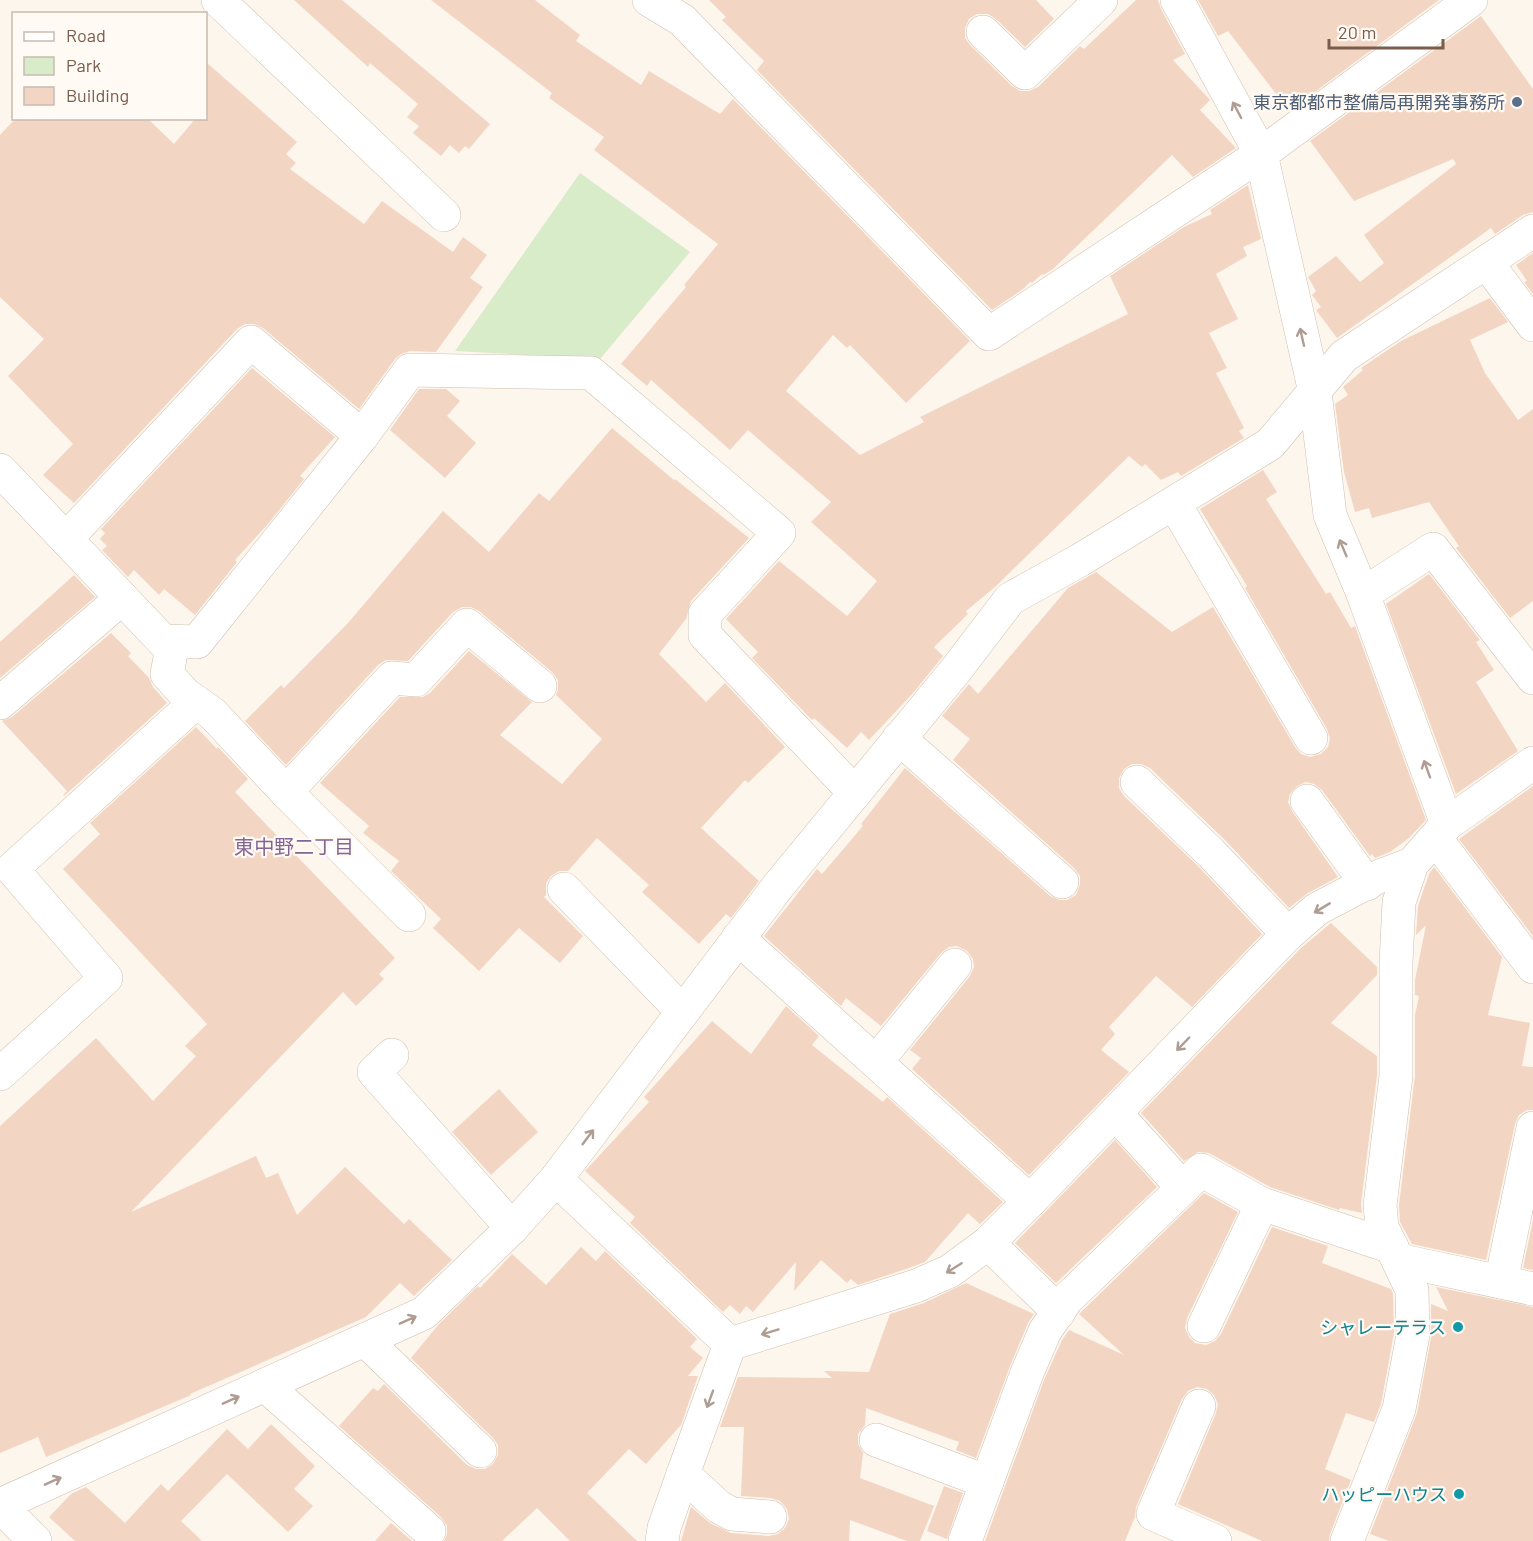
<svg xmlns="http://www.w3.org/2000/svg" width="1533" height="1541" viewBox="0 0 1533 1541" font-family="Barlow,'Noto Sans JP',sans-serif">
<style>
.green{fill:#d8ecc9}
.building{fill:#f3d5c3}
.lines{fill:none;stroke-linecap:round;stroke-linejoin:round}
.minor-casing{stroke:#d1beb0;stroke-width:34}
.minor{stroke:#fff;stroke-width:33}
.oneway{stroke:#af9d94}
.service-dot{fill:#5c6f8a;stroke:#fffaf3;stroke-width:2}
.culture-dot{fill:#0f9aa8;stroke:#fffaf3;stroke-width:2}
.labels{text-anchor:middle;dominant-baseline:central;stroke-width:4.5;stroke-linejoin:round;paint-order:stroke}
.service-label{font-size:18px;fill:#4e5e75;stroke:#fffaf3;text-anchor:end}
.culture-label{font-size:18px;fill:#0d838f;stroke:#fffaf3;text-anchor:end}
.neighbourhood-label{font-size:20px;fill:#846695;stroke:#fffaf3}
</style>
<rect width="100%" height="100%" fill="#fdf6ec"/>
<path class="green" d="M580,173L690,252L600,359L455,351Z"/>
<g class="building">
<path d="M294,0H342L490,124L469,149L465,146L459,153L450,145L441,156L413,133L419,126L407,117L418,104L370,63L368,67Z"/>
<path d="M431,0H535L580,35L576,41L641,85L649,71L720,114L733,99L970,341L906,403L850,345L847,348L833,335L786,391L860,455L924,422L920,417L1128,314L1110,276L1184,227L1212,214L1210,210L1248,185L1261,239L1243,247L1247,256L1216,274L1238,319L1209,333L1227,368L1216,373L1244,428L1239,431L1244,438L1181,476L1178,472L1161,480L1145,464L1142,467L1129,456L995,587L966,611L968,614L934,647L943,656L914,692L869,740L861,732L847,748L814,718L812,720L752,658L758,652L726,619L779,561L847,616L877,581L811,522L831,502L748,430L730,450L651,380L647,386L621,364L686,287L684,285L718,244L594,150L604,137L549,98L552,93Z"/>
<path d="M709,0H1036L1054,19L1025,47L996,19L988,14H977L969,19L965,28V38L970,45L1012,86L1020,91H1029L1038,87L1080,46L1084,49L1136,0H1158L1161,9L1185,54L1173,60L1210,100L1200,110L1236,148L1193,177L1172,155L1053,269L1043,275L1042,274L1032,283L1030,282L1023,289L992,310L757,70L764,61L722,20L726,17Z"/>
<path d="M1198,0H1439L1289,111L1228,31L1218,36Z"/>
<path d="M1481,16L1533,89V212L1523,215L1495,234L1491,228L1337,338L1316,310L1321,307L1312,295L1316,291L1308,277L1336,256L1360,282L1384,263L1364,235L1456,164L1453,159L1354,201L1310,141Z"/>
<path d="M206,62L297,142L286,154L296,163L290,169L364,224L382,201L453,252L463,237L487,255L470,278L483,287L436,352L410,351L401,354L395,359L359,409L263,328L254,324H245L237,329L74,503L43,475L73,444L8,376L44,339L0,297V135L16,118H147L174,144L196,118H206Z"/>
<path d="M1533,253V294L1524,282L1527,281L1516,265Z"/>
<path d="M1490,298L1508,322L1470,340L1485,373L1518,420L1533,409V601L1510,618L1456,548L1459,546L1429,502L1372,518L1369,508L1355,512L1344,472L1335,404L1348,395L1343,387L1363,370L1361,368L1401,341Z"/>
<path d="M252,368L335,437L300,476L304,479L268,524L235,560L237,562L195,615L164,589L159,595L134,570L128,577L102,550L107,546L100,539L105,533L101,529Z"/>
<path d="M419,389H446L460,401L447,416L476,443L445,478L390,430Z"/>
<path d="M612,428L674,480L675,479L749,538L691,601L686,619L659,654L706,702L725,683L785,747L748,783L745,780L701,828L759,881L731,918L726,914L699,944L642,892L649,885L597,838L568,871H559L551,876L546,883V895L544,897L583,936L560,963L519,928L479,971L433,928L441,919L391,871L399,861L363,833L369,826L320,783L400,697H423L430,693L469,651L532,702L500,735L562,784L602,739L556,695L558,689V680L552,672L479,611L471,607H462L453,612L408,661L386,660L378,665L286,765L245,721L281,685L284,688L348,623L443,511L489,552L539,493L549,501Z"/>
<path d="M1263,470L1277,492L1266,499L1326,594L1330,592L1351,628L1355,626L1426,820L1409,838L1390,852L1375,858L1372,854L1370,856L1322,790L1314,784L1306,782L1297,786L1290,794L1288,802L1292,811L1338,877L1308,893L1289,908L1225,840L1150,768L1141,764H1132L1124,769L1119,778V788L1124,796L1198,866L1262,934L1192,1007L1156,976L1109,1027L1115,1034L1101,1050L1129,1072L1029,1175L912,1069L921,1058L910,1050L970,976L974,967L973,959L967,951L957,946L949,947L941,953L881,1026L846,998L841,1006L764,936L817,869L822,874L863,826L861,824L905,768L1050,896L1059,900H1067L1076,895L1080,885V876L1074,868L953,760L970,739L942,716L969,684L978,694L1068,588L1096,572L1172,632L1213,607L1295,747L1301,754L1310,757L1321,754L1328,747L1330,739L1327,729L1245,588L1247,586L1200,509Z"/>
<path d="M1429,574L1480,640L1476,642L1494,670L1476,682L1518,751L1456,794L1386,604Z"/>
<path d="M74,575L95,597L0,678V642Z"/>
<path d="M111,633L131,653L128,656L149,678L153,687L167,703L64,796L63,795L67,791L2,721L12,717Z"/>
<path d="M196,727L217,749L218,747L248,779L235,792L395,958L379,974L384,979L356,1006L343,992L131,1212L256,1156L266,1178L278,1173L297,1215L345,1167L404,1224L409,1219L452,1260L414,1296L400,1283L366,1317L190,1394L191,1395L46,1457L38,1437L0,1453V1126L96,1038L153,1101L196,1056L185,1046L207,1024L63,869L100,834L90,823Z"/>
<path d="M1533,786V936L1459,839Z"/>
<path d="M1434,867L1502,957L1488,1015L1530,1023L1522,1066L1533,1067V1110H1527L1519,1115L1515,1124L1486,1260L1412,1244L1400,1222L1399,1205L1415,1076V1015L1419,996L1415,995V980L1426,925L1416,935L1418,906L1429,874Z"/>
<path d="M1331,923L1377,967V975L1331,1023L1377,1056V1075L1361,1203L1362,1213L1340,1208L1339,1210L1270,1187L1209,1153L1198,1152L1184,1161L1141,1113L1301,948Z"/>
<path d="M786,1006L819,1036L812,1045L883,1102L887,1097L1003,1202L980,1224L968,1213L925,1262L909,1268L858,1285L851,1279L847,1283L821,1260L794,1291L796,1262L753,1312L746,1306L740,1314L730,1305L723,1312L630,1223L635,1217L585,1171L649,1102L644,1097L712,1021L751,1054Z"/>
<path d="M499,1089L538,1132L491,1175L452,1132Z"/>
<path d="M1115,1140L1157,1187L1056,1283L1015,1243Z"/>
<path d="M1204,1193L1238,1212L1187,1318L1185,1328L1189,1337L1195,1343L1206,1345L1215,1341L1221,1334L1272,1227L1328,1246L1322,1263L1391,1289L1393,1294L1394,1333L1381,1404L1374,1422L1346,1413L1325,1469L1351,1480L1330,1534L1329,1541H1262L1178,1504L1216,1413L1218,1404L1214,1395L1207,1389L1197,1387L1188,1391L1182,1399L1136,1507L1135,1517L1125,1541H985L1044,1380L1062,1340L1069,1330L1124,1355L1079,1314Z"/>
<path d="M1533,1220V1270L1523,1268Z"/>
<path d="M581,1247L596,1261L605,1251L697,1339L690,1347L703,1358L688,1376H698L681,1425L646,1464L629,1449L587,1493L637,1541H570L537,1508L502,1541H444L447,1534V1526L441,1517L339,1426L373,1388L378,1391L384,1384L467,1465L476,1469H485L493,1464L498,1455V1445L493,1438L411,1358L439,1324L478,1286L480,1288L512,1254L546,1285Z"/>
<path d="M966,1283L1034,1314L1028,1323L1010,1366L976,1458L956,1450L959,1442L866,1408L865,1425L858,1434V1444L863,1453L860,1478L934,1506L920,1541H907L850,1520L849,1541H681L691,1507L710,1523L731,1533L769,1536L778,1534L785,1528L789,1519L787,1509L780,1501L771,1498L741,1496L744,1427H720L738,1377L832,1378L824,1371L869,1372L890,1314L924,1303Z"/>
<path d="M1436,1287L1533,1307V1541H1389L1370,1534L1417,1413L1431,1338V1304L1448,1311Z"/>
<path d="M271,1424L315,1466L294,1489L313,1506L288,1532L227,1474L181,1521L202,1541H75L49,1517L71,1494L86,1487L125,1523L161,1484L168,1491L227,1429L248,1449Z"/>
<path d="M944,1486L963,1493L947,1539L927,1531Z"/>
<path d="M391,1523L412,1541H375Z"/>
</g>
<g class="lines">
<g class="minor-casing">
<g id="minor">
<path d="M218,0L444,215"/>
<path d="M649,0L682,20L989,334L1261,154L1471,0"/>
<path d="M1177,0L1261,154L1315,392L1330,515L1363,594L1447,824"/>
<path d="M983,32L1025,73L1101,0"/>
<path d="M1487,263L1533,325"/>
<path d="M0,470L163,641L197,642L362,436L410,370L591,373L779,533L705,614V635L855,793"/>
<path d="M1174,503L1311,738"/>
<path d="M66,539L251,342L362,436"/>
<path d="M1363,594L1433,549L1533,678"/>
<path d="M173,642L167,674L185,694L213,714L286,792L409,915"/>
<path d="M0,703L122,598"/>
<path d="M899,738L1062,882"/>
<path d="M1137,782L1211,853L1288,934"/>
<path d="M286,792L392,678L416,680L467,625L540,686"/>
<path d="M1307,801L1367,884"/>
<path d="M1436,839L1533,967"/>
<path d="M564,889L682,1011"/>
<path d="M738,938L1030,1201"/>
<path d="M392,1055L374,1072L512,1228"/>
<path d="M876,1062L955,965"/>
<path d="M0,1074L106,978L12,869L196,702"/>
<path d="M1116,1114L1183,1188L1201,1170L1262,1204L1392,1247"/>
<path d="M556,1179L730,1344"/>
<path d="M988,1243L1059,1312"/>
<path d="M1398,1260L1533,1289"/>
<path d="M1501,1282L1533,1128"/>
<path d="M1204,1326L1262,1204"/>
<path d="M365,1340L480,1451"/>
<path d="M730,1344L916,1286L950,1271L988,1243L1030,1201L1288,934L1317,909L1380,876L1412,864"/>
<path d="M265,1385L429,1531"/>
<path d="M1199,1406L1153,1514L1215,1541"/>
<path d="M876,1440L987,1482"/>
<path d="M683,1474L719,1507L732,1514L770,1517"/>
<path d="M0,1505L424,1313L512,1228L556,1179L779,885L956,670L1010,599L1080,560L1270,444L1344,356L1533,231"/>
<path d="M0,1506L35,1541"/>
<path d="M662,1541L664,1528L683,1474L730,1344"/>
<path d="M965,1541L1027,1373L1045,1331L1067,1299L1183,1188"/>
<path d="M1347,1541L1399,1409L1413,1335L1412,1290L1382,1227L1380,1205L1396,1076V963L1399,902L1412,864L1447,824L1533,763"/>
</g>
</g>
<use href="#minor" class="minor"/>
</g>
<defs><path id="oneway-shaft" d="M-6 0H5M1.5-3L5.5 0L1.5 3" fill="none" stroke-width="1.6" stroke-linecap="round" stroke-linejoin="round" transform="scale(1.5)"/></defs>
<g class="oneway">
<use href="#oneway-shaft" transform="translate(1237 110) rotate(-118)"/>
<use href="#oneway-shaft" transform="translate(1302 337) rotate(-103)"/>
<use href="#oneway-shaft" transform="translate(1343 548) rotate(-113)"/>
<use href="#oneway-shaft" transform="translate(1427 769) rotate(-110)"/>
<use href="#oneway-shaft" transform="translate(1322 908) rotate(149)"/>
<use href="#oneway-shaft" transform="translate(1183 1044) rotate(134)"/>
<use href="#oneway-shaft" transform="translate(588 1137) rotate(-53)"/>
<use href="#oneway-shaft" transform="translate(954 1268) rotate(148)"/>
<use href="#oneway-shaft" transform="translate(408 1320) rotate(-24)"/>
<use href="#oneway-shaft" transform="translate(770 1332) rotate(163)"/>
<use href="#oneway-shaft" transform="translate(710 1399) rotate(110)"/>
<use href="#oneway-shaft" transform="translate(231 1400) rotate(-24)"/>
<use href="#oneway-shaft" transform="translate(53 1481) rotate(-24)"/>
</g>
<circle class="service-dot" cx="1517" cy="102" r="6"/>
<g class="culture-dot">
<circle cx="1458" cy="1327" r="6"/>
<circle cx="1459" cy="1494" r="6"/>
</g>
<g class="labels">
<g class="service-label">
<text x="1505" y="102">東京都都市整備局再開発事務所</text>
</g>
<g class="culture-label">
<text x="1446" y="1327">シャレーテラス</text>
<text x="1447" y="1494">ハッピーハウス</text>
</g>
<g class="neighbourhood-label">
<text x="294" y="846">東中野二丁目</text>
</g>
</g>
<rect x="12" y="12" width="195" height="108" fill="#fffaf3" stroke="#cabbb1" stroke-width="1.5"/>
<rect x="24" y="32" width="30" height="9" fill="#ffffff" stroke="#cabbb1" stroke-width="1.5"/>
<text x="66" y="42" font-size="18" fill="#7a5c4d">Road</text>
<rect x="24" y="57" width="30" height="18" fill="#d8ecc9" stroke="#cabbb1" stroke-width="1.5"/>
<text x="66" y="72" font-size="18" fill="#7a5c4d">Park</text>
<rect x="24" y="87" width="30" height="18" fill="#f3d5c3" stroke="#cabbb1" stroke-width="1.5"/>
<text x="66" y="102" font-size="18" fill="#7a5c4d">Building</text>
<path d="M1329 39v9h114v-9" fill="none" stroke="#7a5c4d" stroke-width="3"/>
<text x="1338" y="39" font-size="18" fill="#7a5c4d" stroke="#fffaf3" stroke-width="4.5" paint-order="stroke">20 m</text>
</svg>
